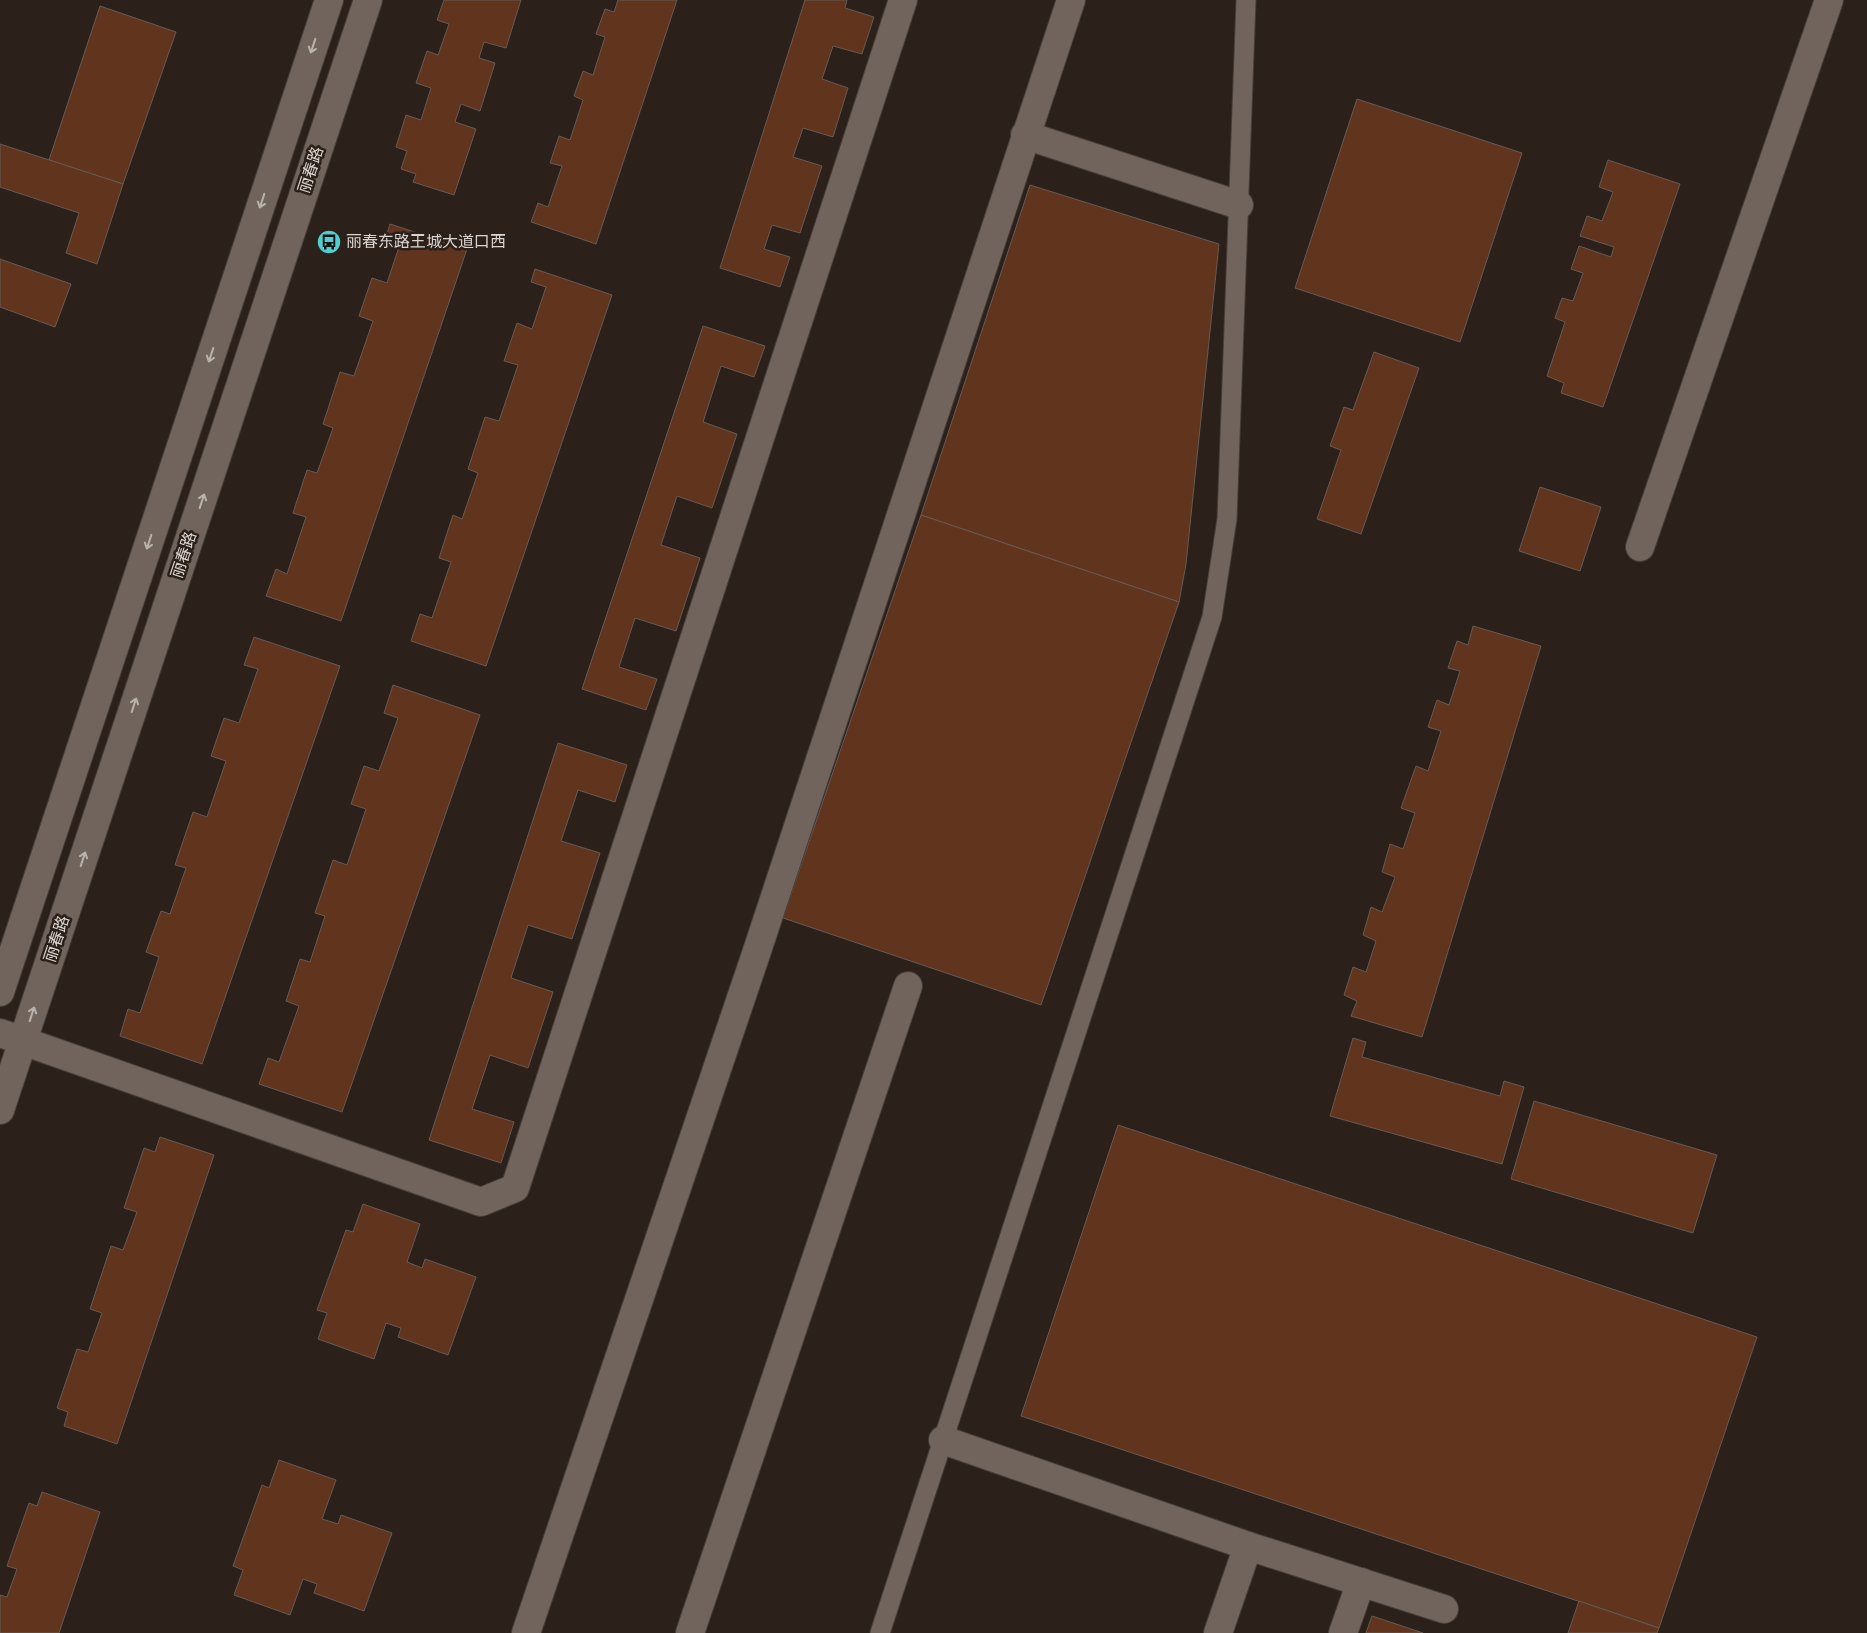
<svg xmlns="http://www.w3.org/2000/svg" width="1867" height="1633" viewBox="0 0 1867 1633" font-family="'Source Sans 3','Noto Sans SC',sans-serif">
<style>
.building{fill:#61351d;stroke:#675a54}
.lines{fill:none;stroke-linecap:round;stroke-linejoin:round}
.lane-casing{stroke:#473e3a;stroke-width:21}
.street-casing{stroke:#473e3a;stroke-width:30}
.secondary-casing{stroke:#473e3a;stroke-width:30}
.lane{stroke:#71645d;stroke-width:19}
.street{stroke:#71645d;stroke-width:28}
.secondary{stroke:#71645d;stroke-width:28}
.oneway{stroke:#bab2ad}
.labels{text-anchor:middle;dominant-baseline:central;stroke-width:5;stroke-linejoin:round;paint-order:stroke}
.street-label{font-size:16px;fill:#dad3cf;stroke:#2b201a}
.poi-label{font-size:16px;fill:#dad3cf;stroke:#2b201a;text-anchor:start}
</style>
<rect width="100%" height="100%" fill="#2b201a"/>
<g class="building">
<path d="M444,0H521L506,48L484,42L479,58L495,63L480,111L461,104L455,122L476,129L454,195L413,182L416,174L401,169L407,151L396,147L406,115L421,120L431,88L416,83L427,51L438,55L449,24L437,20Z"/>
<path d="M618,0H677L596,244L531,222L538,203L548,207L562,166L550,163L559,136L570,140L583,100L574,96L583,71L593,75L605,37L596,34L605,9L614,12Z"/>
<path d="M805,0H847L845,8L874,17L862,54L833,46L822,79L848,88L833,137L803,128L793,157L822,166L800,233L772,225L764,249L790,257L780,287L720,268Z"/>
<path d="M100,6L176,32L123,184L49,160Z"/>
<path d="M1357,99L1522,153L1460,342L1295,288Z"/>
<path d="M0,144L123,184L97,264L66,253L79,213L0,187Z"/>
<path d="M1608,160L1680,184L1603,407L1561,393L1564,383L1547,376L1565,322L1555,318L1562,298L1573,301L1583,273L1571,269L1579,246L1611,257L1614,247L1580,236L1587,216L1602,221L1613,192L1599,187Z"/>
<path d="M1030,185L1219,244L1186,564L1179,602L921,515Z"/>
<path d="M390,224L467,249L341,621L266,596L276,569L287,574L306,517L293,513L307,470L317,473L333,428L323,424L340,372L354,376L373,321L359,316L372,278L387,283L401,241L386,237Z"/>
<path d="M0,259L71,284L55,327L0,307Z"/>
<path d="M535,269L612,295L486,666L411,641L420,614L432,618L451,562L439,558L453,515L462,519L478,473L468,469L485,417L499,421L518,365L504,361L517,323L532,329L546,287L531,282Z"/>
<path d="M703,326L765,346L754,377L721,366L703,422L737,434L712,508L677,496L661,545L700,558L676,631L635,618L619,667L657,679L646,710L582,689Z"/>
<path d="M1374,352L1419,368L1361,534L1317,519L1341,450L1330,446L1344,407L1353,410Z"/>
<path d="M1540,487L1601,507L1580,571L1519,551Z"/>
<path d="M921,515L1179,602L1041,1005L783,918Z"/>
<path d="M1473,626L1541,646L1422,1037L1351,1016L1357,1001L1344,995L1353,967L1366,972L1376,941L1363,935L1371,907L1382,912L1395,877L1382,872L1390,844L1403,849L1415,813L1401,808L1416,766L1428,771L1441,731L1428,727L1437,700L1449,705L1460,671L1448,668L1457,641L1468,645Z"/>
<path d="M254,637L340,666L202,1064L120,1036L128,1009L140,1013L159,957L146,952L161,911L170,914L186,868L175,865L193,812L207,817L226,761L211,756L224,718L239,723L258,669L244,665Z"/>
<path d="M393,685L480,715L342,1112L259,1084L268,1058L279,1062L299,1006L286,1001L300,959L310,962L325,916L315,913L333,860L347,865L366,809L351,804L364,766L379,771L398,718L384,713Z"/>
<path d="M558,743L627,765L615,802L578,790L561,841L600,853L572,939L528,925L511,978L553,992L528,1068L490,1055L472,1109L514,1122L501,1163L429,1140Z"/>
<path d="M1353,1038L1366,1042L1362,1057L1500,1096L1504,1081L1524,1087L1502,1164L1330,1116Z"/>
<path d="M1534,1101L1717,1155L1693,1233L1511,1179Z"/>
<path d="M1118,1125L1757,1337L1659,1628L1021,1416Z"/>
<path d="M160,1137L214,1155L117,1444L64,1426L68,1412L57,1408L77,1349L88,1352L102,1313L90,1309L111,1246L123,1250L137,1212L124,1208L144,1148L155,1152Z"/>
<path d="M363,1204L420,1224L407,1262L422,1268L425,1259L476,1277L448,1355L398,1337L401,1328L386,1323L374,1359L318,1339L327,1313L317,1310L346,1230L353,1232Z"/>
<path d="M279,1460L336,1480L322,1519L338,1524L341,1515L392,1533L364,1611L314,1593L317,1584L303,1579L290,1615L234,1595L243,1570L233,1566L262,1485L269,1488Z"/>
<path d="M42,1492L100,1512L59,1633H0V1595L7,1597L17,1569L7,1566L29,1503L37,1506Z"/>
<path d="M1579,1601L1659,1628L1657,1633H1568Z"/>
<path d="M1372,1616L1423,1633H1366Z"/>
</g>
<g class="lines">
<g class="lane-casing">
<path id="lane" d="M880,1633L1212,617L1227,519L1246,0"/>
</g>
<g class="street-casing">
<g id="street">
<path d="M1025,135L1239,205"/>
<path d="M1640,547L1829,0"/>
<path d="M0,1033L481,1202L515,1188L903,0"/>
<path d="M943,1440L1248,1546L1218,1633"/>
<path d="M1248,1546L1444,1609"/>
<path d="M526,1633L757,951L1071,0"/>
<path d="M690,1633L908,986"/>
<path d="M1343,1633L1361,1582"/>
</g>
</g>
<g class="secondary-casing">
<g id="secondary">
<path d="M0,992L329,0"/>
<path d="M0,1110L368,0"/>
</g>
</g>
<use href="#lane" class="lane"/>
<use href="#street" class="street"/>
<use href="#secondary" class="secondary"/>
</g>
<defs><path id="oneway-shaft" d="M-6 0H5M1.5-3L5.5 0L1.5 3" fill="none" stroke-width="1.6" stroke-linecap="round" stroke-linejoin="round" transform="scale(1.25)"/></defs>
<g class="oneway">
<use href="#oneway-shaft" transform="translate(313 46) rotate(108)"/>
<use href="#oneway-shaft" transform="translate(262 201) rotate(108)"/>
<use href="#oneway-shaft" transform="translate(211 355) rotate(108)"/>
<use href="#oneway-shaft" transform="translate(202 501) rotate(-72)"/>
<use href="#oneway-shaft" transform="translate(149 542) rotate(108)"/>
<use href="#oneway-shaft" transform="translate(134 705) rotate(-72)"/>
<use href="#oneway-shaft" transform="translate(83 859) rotate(-72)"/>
<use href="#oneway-shaft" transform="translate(32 1014) rotate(-72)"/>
</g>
<defs>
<g id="bus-disc" transform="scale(1.25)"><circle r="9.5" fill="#52cdd0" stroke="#2b201a"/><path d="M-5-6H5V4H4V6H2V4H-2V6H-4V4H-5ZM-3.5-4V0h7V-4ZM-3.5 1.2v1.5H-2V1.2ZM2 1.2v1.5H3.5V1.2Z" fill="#111"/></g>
</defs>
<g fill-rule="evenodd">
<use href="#bus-disc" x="329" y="242"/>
</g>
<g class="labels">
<g class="street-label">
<text transform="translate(311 170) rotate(-72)">丽春路</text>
<text transform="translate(184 555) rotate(-72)">丽春路</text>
<text transform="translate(57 939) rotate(-72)">丽春路</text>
</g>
<g class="poi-label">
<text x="346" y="242">丽春东路王城大道口西</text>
</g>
</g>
</svg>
